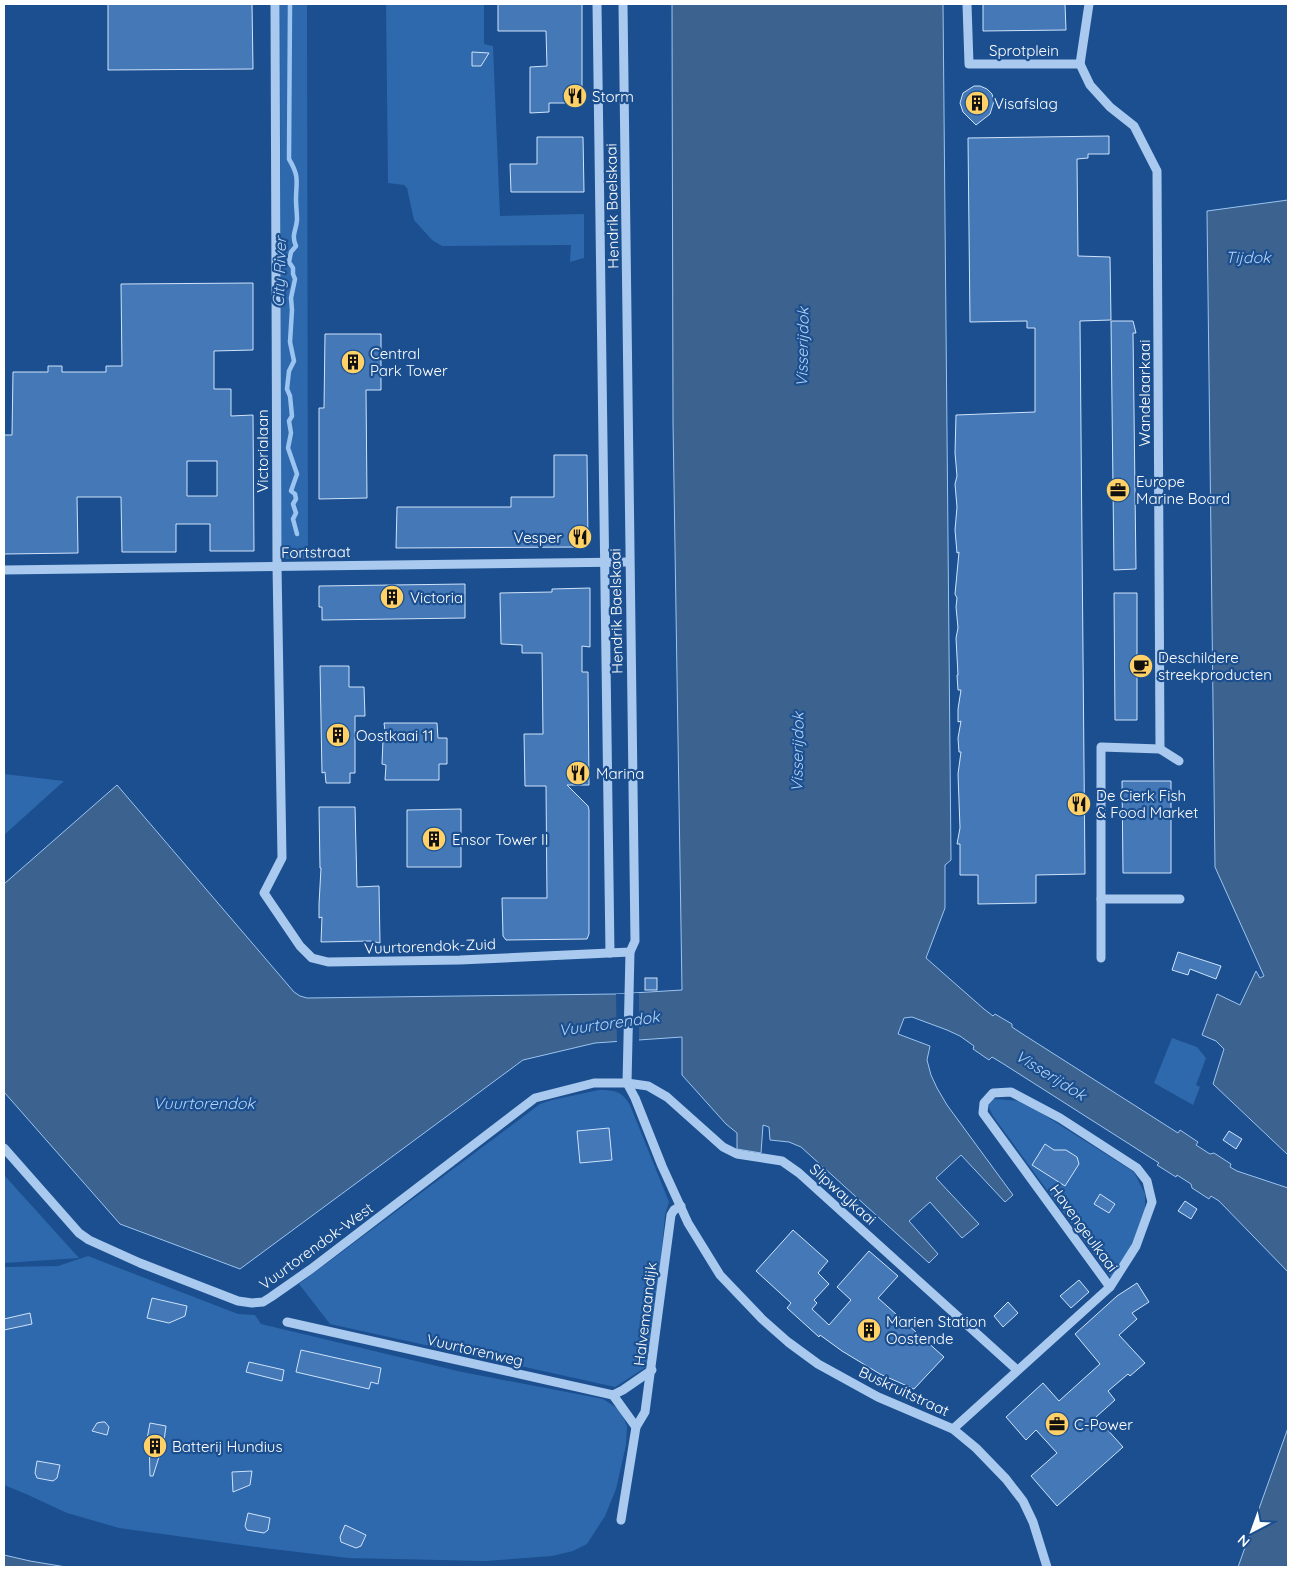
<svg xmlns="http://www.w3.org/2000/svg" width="1292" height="1571" viewBox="0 0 1292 1571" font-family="Quicksand,sans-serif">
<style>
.green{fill:#2e69ad}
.water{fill:#3c6290;stroke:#9cc4f0}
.pier{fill:#1b4f8f}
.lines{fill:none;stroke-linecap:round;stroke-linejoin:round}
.stream{stroke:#9cc4f0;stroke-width:4.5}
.building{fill:#4478b7;stroke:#cfe3fa;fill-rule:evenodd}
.minor{stroke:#a9c9ee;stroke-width:9}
.labels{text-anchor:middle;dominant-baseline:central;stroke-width:4.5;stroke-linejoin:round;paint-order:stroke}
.street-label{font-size:15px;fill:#fff;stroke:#1b4f8f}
.poi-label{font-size:15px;fill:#fff;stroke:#1b4f8f;text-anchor:start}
.water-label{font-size:16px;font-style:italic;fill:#b5d3f5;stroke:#1b4f8f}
</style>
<rect width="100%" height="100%" fill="#1b4f8f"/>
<g class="green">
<path d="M280,4H307L308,559H281Z"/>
<path d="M386,4H484V44L493,46L500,216L584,214V258L570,262L571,245L442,246L432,240L414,220L407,188L404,185L388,183Z"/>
<path d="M4,774L64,781L4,835Z"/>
<path d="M1172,1038L1197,1047L1206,1058L1196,1085L1200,1087L1193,1105L1154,1083Z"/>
<path d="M599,1090C614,1090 622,1091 630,1105L669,1202L665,1215L658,1289L646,1367L615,1387L330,1324L299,1284L540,1104L552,1100Z"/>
<path d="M994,1099L1022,1101L1134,1172L1145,1194V1210L1131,1246L1111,1278L993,1116L988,1106Z"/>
<path d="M4,1175L79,1258L4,1263Z"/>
<path d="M88,1256L238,1314L255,1315L261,1324L462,1372L603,1399L620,1410L627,1426L626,1445L616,1489L605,1516L587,1544L573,1551L552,1556L485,1561L348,1558L264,1548L119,1528L67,1513L26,1494L4,1485V1267L58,1266Z"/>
</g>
<g class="water">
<path d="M672,4H943L951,860L945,865V908L926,958L984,1009L993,1016L995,1014L1012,1024V1027L1021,1033L1178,1133L1180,1130L1198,1142L1196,1145L1210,1154L1214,1153L1231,1164L1230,1167L1237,1171L1288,1188V1272L1219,1201L1211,1196L1209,1199L1192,1188L1191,1184L1177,1175L1176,1177L1157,1165L1159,1163L1002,1063L992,1057L989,1060L973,1049L974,1046L960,1036L947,1030L912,1017L904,1018L898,1034L930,1046L927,1060L931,1075L937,1088L947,1105L1013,1195L1005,1202L961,1155L936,1178L979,1224L962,1238L930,1202L909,1221L938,1254L929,1263L801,1147L789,1142L770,1140L769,1127L763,1125L761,1153L737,1149V1133L726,1124L682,1075V1037L595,1043L523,1060L240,1269L120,1224L4,1092V884L117,785L294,992L300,996L307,998L616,994L682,990L673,422Z"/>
<path d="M1288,200V1155L1213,1084L1224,1049L1216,1041L1202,1035L1217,994L1240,1005L1256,971L1260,978L1264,976L1215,867L1207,211Z"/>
<path d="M1288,1428V1567H1238Z"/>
<path d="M4,1555L30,1561L66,1567H4Z"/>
</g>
<path class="pier" d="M639,993V1043L617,1044L616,994Z"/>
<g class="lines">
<path class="stream" d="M290,4L289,159C300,178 296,180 296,200C296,206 297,213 297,220C296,231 291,235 296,246L291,252L289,262L293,268V274L295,279L291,298L292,310L290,342L294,361L289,371L287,389L290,396L292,416L289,421L291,433L288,448L297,474L291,491L295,494L296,499L293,504L296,513L293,519L297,534"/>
</g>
<g class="building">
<path d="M108,4H252L253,69L108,70Z"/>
<path d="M498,4H582V103H549V112L530,113V67L547,66L546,31H498Z"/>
<path d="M983,4H1065L1066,30L983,31Z"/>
<path d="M472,52L489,53L481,66H472Z"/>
<path d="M974,86H980L987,89L992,94L994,101L990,114L976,125L963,112L960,103L963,93Z"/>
<path d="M1109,136V154H1088V158L1077,159L1078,256L1110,257L1111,320L1080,321L1085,874L1036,875V903L978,904V875H960V844H957L960,828L958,774L961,752H959L958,738L961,721L958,722V709L961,690H958L957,675H958L956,638L958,628L956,607L957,598L955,594L959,552L957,553L955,530L957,507L955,484L957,476L955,453L956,415L1035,412V328H1027V321L970,322L968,138Z"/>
<path d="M537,137H583L584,192H511L510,164H537Z"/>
<path d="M253,283V350L214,351V389H231V416L253,415L254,551H210V524H176V552H122L121,497H77L78,553L4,554V435H12L13,372H48V366H62V372H106V366H122L121,284ZM187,461H217V496H187Z"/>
<path d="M1111,321H1133L1136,333H1133L1136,569L1114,570Z"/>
<path d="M325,334H381V390H366L367,498L319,499V408H324Z"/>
<path d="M554,455H587L588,542L583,547L396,548L397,507H511V497H554Z"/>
<path d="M465,584V618L322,620V607H319V586Z"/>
<path d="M590,588V647L582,646V672H588L589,785H567L588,806L589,810V934L587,939L506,940L503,936L502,898H547L546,786H525L524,734H543L542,653H522V645L501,644L500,593L552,592V589Z"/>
<path d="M1114,593H1137V720H1115Z"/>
<path d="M320,666H349V687H364L365,716H355V773H350V783H326L325,772L322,773Z"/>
<path d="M384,723H437L438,738H447V764H439V780H385L386,765L382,764L383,740L386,739Z"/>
<path d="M1122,781H1171V873H1123Z"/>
<path d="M319,807H355L357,887L379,886L380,943L370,941L321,942L322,917L319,918V904L321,868H320Z"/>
<path d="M461,809V867H407V810Z"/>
<path d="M1178,952L1221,966L1216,979L1190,969L1188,975L1172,970Z"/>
<rect x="645" y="978" width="12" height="12"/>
<path d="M609,1128L612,1160L580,1163L577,1131Z"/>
<path d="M1229,1131L1242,1139L1236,1149L1223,1140Z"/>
<path d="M1045,1144L1054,1150H1066L1077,1157L1079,1164L1065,1186L1032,1165Z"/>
<path d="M1100,1194L1115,1204L1109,1213L1094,1204Z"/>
<path d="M1185,1201L1197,1209L1191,1219L1178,1211Z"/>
<path d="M793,1230L828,1261L818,1273L829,1284L814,1300L817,1303L812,1309L829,1325L851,1300L837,1287L869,1251L898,1276L878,1298L944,1357L914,1389L880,1374L842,1351L820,1335L819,1337L787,1308L791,1303L756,1271Z"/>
<path d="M1079,1280L1089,1292L1071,1308L1060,1296Z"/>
<path d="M1137,1283L1149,1302L1132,1313L1137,1319L1119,1335L1145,1363L1130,1376L1128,1374L1108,1391L1115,1400L1096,1417L1123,1447L1057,1506L1031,1476L1057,1453L1036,1430L1026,1440L1006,1417L1043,1383L1059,1401L1100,1364L1075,1334L1117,1296Z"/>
<path d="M152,1298L187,1306L185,1316L169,1323L147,1318Z"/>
<path d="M1008,1302L1018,1313L1003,1327L994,1316Z"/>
<path d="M30,1313L32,1324L4,1330V1319Z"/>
<path d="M301,1350L381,1368L378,1384L371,1382L369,1389L296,1372Z"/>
<path d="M249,1362L284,1370L282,1381L246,1372Z"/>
<path d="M102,1422H105L109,1427L107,1435L92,1431L97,1423Z"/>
<path d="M150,1423L166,1426L164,1441L153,1476H150L149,1439H147Z"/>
<path d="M37,1461L60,1465L57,1478L53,1481L37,1478L35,1473Z"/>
<path d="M252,1471L250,1485L233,1492L232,1472Z"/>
<path d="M248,1513L270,1518L268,1530L264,1533L247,1530L245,1526Z"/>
<path d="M345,1525L366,1535L361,1546L356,1548L341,1542L340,1537Z"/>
</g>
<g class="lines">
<g class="minor">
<path d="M275,4L277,566L282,858L264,893L300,946L312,958L328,962L460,960L630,952"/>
<path d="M597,4L610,953"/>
<path d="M623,4L635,941L630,952L627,1083L635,1098L662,1166L688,1223L720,1275L762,1319L788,1342L818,1364L878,1397L953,1429L976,1448L1006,1479L1023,1501L1033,1522L1047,1567"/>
<path d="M967,4L969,64H1080"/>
<path d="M1080,64L1090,85L1110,107L1134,126L1157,171L1160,749"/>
<path d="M1080,64L1089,4"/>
<path d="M4,570L629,562"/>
<path d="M1101,899H1180"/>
<path d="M1101,958V747L1160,749L1179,761"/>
<path d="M4,1148L79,1233L89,1240L140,1263L238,1301L252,1303L263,1302L271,1297L311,1269L535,1098L594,1083H627L648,1086L667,1097L723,1147L737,1154L782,1161L799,1173L1017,1370"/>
<path d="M287,1322L613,1395L623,1390L652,1370"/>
<path d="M613,1395L636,1427"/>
<path d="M953,1429L1110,1287L1136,1246L1152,1202L1147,1181L1137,1168L1060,1118L1011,1092L993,1093L984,1103L983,1113L1110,1287"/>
<path d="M621,1520L636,1427L645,1412L671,1215L674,1210L681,1206"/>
</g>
</g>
<defs>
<g id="restaurant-disc" transform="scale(1.25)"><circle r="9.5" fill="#ffd166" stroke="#1b4f8f"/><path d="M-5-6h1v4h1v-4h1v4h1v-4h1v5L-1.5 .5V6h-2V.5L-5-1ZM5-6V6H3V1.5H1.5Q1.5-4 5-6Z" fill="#111"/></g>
<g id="building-disc" transform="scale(1.25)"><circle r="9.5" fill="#ffd166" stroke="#1b4f8f"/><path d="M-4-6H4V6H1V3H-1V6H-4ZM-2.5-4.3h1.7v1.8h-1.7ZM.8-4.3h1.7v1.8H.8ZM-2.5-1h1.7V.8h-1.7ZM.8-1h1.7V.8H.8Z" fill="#111"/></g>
<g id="office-disc" transform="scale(1.25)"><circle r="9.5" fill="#ffd166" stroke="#1b4f8f"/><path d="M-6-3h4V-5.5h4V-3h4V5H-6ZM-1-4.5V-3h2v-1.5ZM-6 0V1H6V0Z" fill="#111"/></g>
<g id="cafe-disc" transform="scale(1.25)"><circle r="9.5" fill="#ffd166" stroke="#1b4f8f"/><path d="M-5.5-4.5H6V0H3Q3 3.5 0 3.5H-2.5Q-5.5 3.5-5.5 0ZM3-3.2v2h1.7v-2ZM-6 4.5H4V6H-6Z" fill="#111"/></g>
</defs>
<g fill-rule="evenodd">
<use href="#restaurant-disc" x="575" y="96"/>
<use href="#building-disc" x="977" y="103"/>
<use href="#building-disc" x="353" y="362"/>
<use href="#office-disc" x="1118" y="490"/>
<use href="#restaurant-disc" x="580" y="537"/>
<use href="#building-disc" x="392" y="597"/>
<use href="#cafe-disc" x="1141" y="666"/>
<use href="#building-disc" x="338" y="735"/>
<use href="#restaurant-disc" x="578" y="773"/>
<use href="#restaurant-disc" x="1079" y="804"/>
<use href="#building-disc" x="434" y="839"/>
<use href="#building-disc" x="869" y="1330"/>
<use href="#office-disc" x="1057" y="1424"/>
<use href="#building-disc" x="155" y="1446"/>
</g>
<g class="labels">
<g class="street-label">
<text x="1024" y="50">Sprotplein</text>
<text transform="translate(612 206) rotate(-91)">Hendrik Baelskaai</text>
<text transform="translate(1144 393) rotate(-90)">Wandelaarkaai</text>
<text transform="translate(262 451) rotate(-90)">Victorialaan</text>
<text transform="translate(316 552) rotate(-1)">Fortstraat</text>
<text transform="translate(616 611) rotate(-91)">Hendrik Baelskaai</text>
<text transform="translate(430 946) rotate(-2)">Vuurtorendok-Zuid</text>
<text transform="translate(843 1194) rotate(42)">Slipwaykaai</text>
<text transform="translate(1084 1228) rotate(54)">Havengeulkaai</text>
<text transform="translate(316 1246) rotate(-36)">Vuurtorendok-West</text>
<text transform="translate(645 1314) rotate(-83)">Halvemaandijk</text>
<text transform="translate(475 1350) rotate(13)">Vuurtorenweg</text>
<text transform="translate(904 1391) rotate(25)">Buskruitstraat</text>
</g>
<g class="poi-label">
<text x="592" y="96">Storm</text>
<text x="994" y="103">Visafslag</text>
<text x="370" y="353">Central<tspan x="370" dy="17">Park Tower</tspan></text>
<text x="1136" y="481">Europe<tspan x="1136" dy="17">Marine Board</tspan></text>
<text x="562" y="537" text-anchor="end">Vesper</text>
<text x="410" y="597">Victoria</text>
<text x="1158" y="657">Deschildere<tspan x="1158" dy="17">streekproducten</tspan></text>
<text x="356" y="735">Oostkaai 11</text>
<text x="596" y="773">Marina</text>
<text x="1096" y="795">De Cierk Fish<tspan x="1096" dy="17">&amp; Food Market</tspan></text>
<text x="452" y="839">Ensor Tower II</text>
<text x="886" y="1321">Marien Station<tspan x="886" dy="17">Oostende</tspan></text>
<text x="1074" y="1424">C-Power</text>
<text x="172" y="1446">Batterij Hundius</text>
</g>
<g class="water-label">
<text x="1248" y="257">Tijdok</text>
<text transform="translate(279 272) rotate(-88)">City River</text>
<text transform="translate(802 347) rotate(-89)">Visserijdok</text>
<text transform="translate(797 752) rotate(-89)">Visserijdok</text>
<text transform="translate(609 1023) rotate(-8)">Vuurtorendok</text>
<text transform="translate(1051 1075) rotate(32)">Visserijdok</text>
<text x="204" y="1103">Vuurtorendok</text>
</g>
</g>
<rect width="1292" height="1571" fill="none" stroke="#ffffff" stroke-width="10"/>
<g transform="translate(1252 1531) rotate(221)" stroke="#1b4f8f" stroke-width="4" paint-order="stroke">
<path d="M0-4L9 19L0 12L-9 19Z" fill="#ffffff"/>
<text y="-8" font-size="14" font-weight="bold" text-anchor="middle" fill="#ffffff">N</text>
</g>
</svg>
